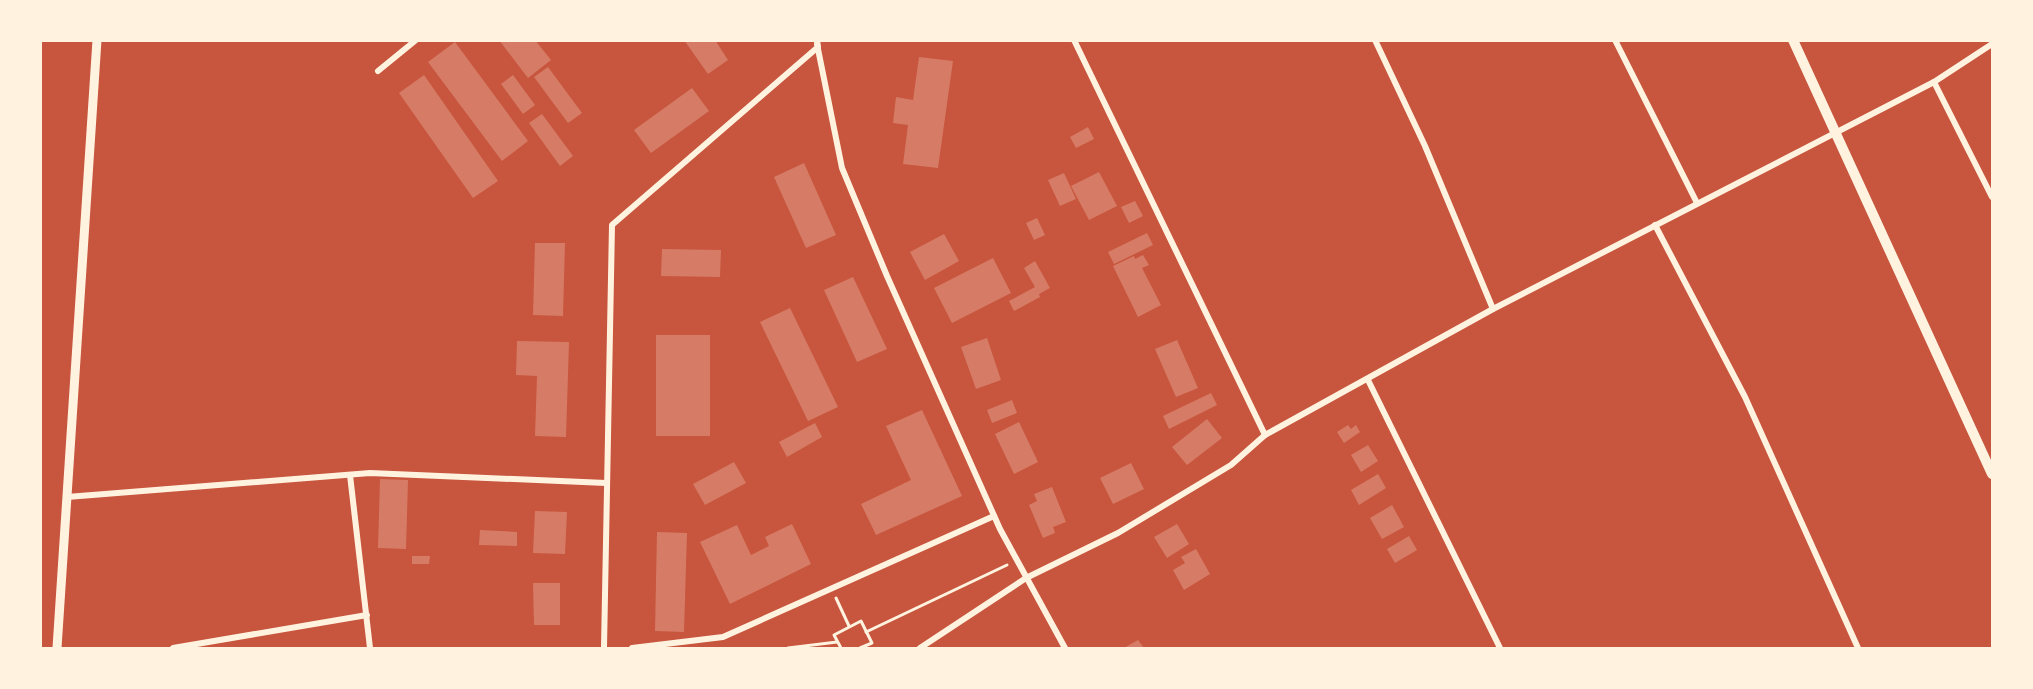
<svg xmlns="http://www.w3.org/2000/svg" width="2033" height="689" viewBox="0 0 2033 689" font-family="'Times New Roman',serif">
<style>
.building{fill:#d67c66}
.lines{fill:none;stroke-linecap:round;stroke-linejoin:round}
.path{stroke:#fff3e0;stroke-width:3}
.minor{stroke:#fff3e0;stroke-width:6}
.tertiary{stroke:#fff3e0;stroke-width:9}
.secondary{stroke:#fff3e0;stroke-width:10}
</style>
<rect width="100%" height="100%" fill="#c8553d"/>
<g class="building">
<path d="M499,40H535L551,60L528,78Z"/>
<path d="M684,40H715L728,60L708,74Z"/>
<path d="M455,42L528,141L502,161L428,62Z"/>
<path d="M919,57L953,61L938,168L903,164L908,125L893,123L896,97L913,100Z"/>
<path d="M548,67L582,113L568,123L534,77Z"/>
<path d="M424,75L498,181L473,198L399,93Z"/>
<path d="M513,75L535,105L523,114L501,84Z"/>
<path d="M692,88L709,111L651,153L634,130Z"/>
<path d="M542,114L573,156L560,166L529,123Z"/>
<path d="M1088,127L1094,139L1076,148L1070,137Z"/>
<path d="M804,163L836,235L806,248L774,177Z"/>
<path d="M1099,172L1117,206L1089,220L1071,186Z"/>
<path d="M1064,173L1076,199L1060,206L1048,180Z"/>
<path d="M1135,201L1143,216L1129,223L1121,207Z"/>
<path d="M1037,218L1045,235L1034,240L1026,223Z"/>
<path d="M1147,233L1153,245L1114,264L1108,252Z"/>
<path d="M944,234L959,261L925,280L910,252Z"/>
<path d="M535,243H565L563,316L533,315Z"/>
<path d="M662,249L721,250L720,277L661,276Z"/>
<path d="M1143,255L1149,265L1142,268L1161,305L1138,317L1113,266L1134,256L1135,259Z"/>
<path d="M993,258L1011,293L952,323L934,288Z"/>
<path d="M1035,261L1050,288L1039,294L1040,297L1014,311L1009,301L1035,287L1024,268Z"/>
<path d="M853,277L887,349L857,362L824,290Z"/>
<path d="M790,308L838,407L808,421L760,322Z"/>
<rect x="656" y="335" width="54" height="101"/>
<path d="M987,338L1001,380L976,389L961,347Z"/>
<path d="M1177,340L1198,388L1176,397L1155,349Z"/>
<path d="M517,341L569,342L566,437L535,436L537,376L516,375Z"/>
<path d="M1211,393L1217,405L1169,429L1163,416Z"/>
<path d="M1012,400L1017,413L992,423L987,410Z"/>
<path d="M922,410L962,496L876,535L861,504L911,480L886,426Z"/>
<path d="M1207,419L1222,438L1187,465L1172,447Z"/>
<path d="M1019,422L1038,462L1014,474L995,434Z"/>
<path d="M815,423L822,437L787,457L779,442Z"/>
<path d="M1348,425L1351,429L1356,425L1360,432L1344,443L1337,432Z"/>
<path d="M1368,445L1378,461L1361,472L1351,455Z"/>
<path d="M734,462L746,483L705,505L693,484Z"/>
<path d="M1131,463L1144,489L1113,504L1100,478Z"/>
<path d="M1378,474L1386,488L1359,505L1351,490Z"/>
<path d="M380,479L408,480L406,549L378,548Z"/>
<path d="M1052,487L1066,522L1053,527L1055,533L1043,538L1029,505L1037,501L1034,494Z"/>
<path d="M1392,505L1404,527L1382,539L1370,518Z"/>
<path d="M535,511L567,512L565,554L533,553Z"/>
<path d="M792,524L811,564L730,604L700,542L737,525L751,555L769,546L765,537Z"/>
<path d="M1177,524L1189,544L1167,558L1154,537Z"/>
<path d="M480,530L517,532V546L479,545Z"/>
<path d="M657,532L687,533L684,632L655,631Z"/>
<path d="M1409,536L1417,550L1395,563L1387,549Z"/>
<path d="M1196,549L1210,574L1184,590L1173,570L1185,563L1181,557Z"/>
<path d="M412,556H430L429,564H412Z"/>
<path d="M533,583H560V625H534Z"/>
<path d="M1138,640L1144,648H1124Z"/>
</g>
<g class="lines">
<g class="path">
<path d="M836,598L849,626"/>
<path d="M866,632L1007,565"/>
<path d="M788,648L837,642"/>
<path d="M841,648L834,635L861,621L872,643L860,648"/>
</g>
<g class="minor">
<path d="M1074,40L1265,435"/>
<path d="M1375,40L1425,146L1493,309"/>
<path d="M1615,40L1697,203"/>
<path d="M817,44L842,168L887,276L1000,529L1065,648"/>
<path d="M378,71L416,40"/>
<path d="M1934,82L1992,197"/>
<path d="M1655,225L1745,397L1858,648"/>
<path d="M1368,380L1500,648"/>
<path d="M350,475L370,648"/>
<path d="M67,497L370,473L606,483"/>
<path d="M173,648L367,615"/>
<path d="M604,648L612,225L818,47L817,40"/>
<path d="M632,648L723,637L994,516"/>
<path d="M920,648L1026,578L1118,533L1231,465L1265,435L1493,309L1934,82L1992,44"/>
</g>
<path class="tertiary" d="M57,648L97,40"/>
<path class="secondary" d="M1793,40L1992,474"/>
</g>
<rect width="2033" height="689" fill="none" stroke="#fff3e0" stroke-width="84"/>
</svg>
